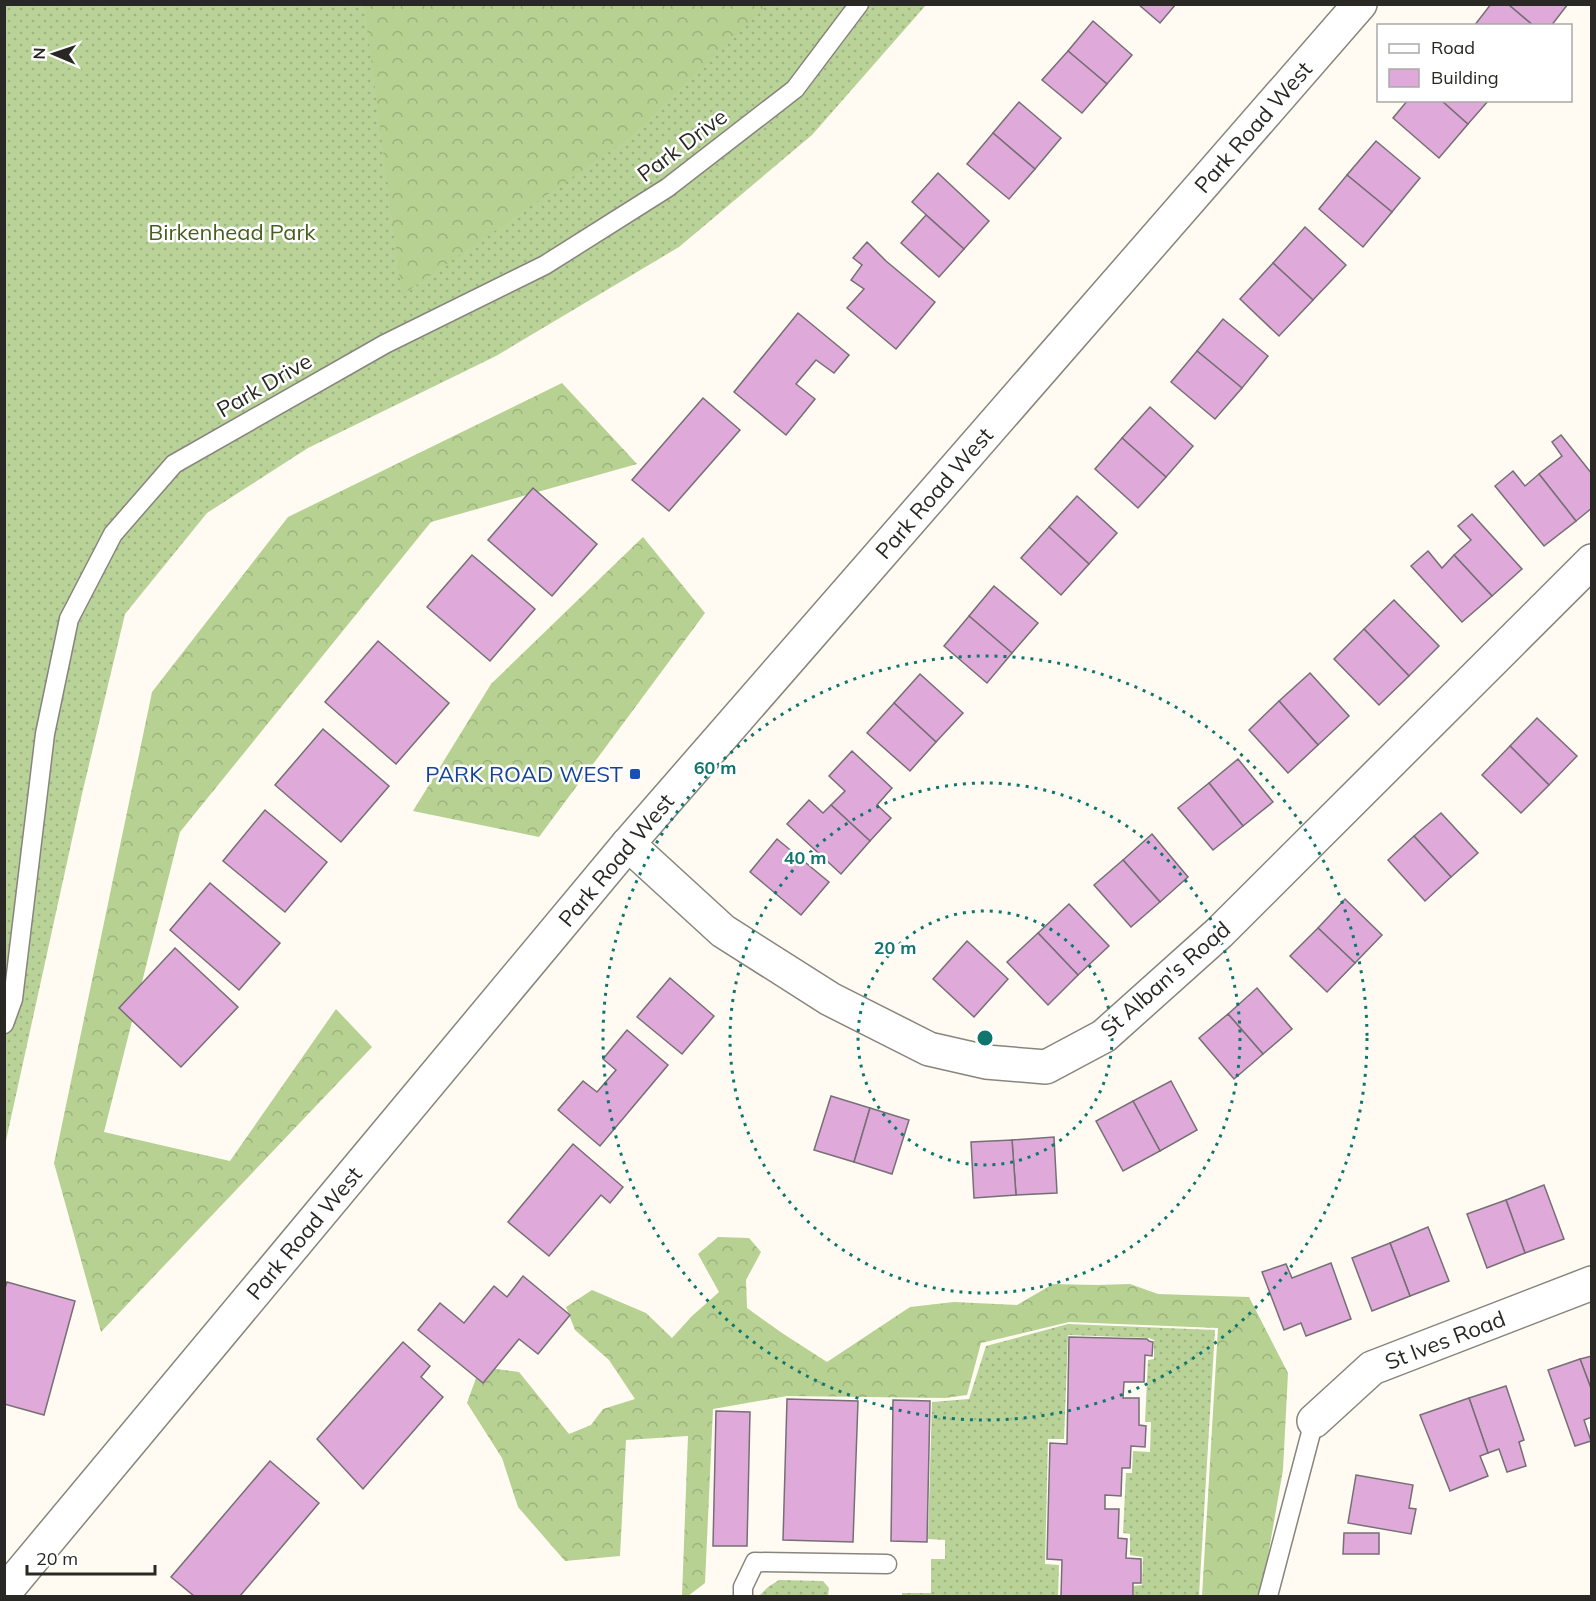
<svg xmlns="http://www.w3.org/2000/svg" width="1596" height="1601" viewBox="0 0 1596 1601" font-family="Mulish,sans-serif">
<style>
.grass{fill:url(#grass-dots)}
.forest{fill:url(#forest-crowns)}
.building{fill:#dfa9d9;stroke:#766f75;stroke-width:1.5}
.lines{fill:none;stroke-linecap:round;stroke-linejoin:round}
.service-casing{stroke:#88857d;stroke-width:21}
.minor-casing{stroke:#88857d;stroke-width:36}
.tertiary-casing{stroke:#88857d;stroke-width:36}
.service{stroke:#fff;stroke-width:18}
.minor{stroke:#fff;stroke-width:33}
.tertiary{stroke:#fff;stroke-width:33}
.ring{fill:none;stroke:#0f766e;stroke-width:3;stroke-dasharray:3 6}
.transit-dot{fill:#1a4fb4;stroke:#fff;stroke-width:2}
.labels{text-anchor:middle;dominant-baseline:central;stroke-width:5;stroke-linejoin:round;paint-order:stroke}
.street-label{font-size:22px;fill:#292824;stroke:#fff}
.park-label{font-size:22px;fill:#475f1e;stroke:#fff}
.transit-label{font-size:22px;fill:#164399;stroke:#fff;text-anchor:end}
.centre{fill:#0f766e;stroke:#fff;stroke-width:3}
.ring-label{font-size:18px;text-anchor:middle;font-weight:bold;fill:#0f766e;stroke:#fff;stroke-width:5;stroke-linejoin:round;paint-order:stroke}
</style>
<defs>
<pattern id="grass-dots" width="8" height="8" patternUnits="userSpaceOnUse" patternTransform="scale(1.5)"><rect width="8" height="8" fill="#b9d298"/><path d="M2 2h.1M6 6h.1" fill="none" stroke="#9fb483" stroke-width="1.8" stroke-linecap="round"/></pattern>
<pattern id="forest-crowns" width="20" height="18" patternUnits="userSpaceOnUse" patternTransform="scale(1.5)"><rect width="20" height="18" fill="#b6d192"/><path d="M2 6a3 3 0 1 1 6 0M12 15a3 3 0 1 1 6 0" fill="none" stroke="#9cb37e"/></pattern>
</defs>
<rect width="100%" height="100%" fill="#fffbf2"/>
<g class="grass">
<path d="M5,5H926L812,135L679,247L496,356L308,448L207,513L125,614L82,794L5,1145Z"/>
<path d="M1068,1324L1215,1330L1199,1596H1134V1586L1142,1585L1143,1557L1130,1555V1534L1123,1533L1126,1473H1132L1133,1451L1150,1452L1151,1422H1145L1148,1360L1154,1359V1340L1149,1338L1068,1335L1064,1439H1048L1045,1564L1059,1565L1058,1596H902V1593H931V1559H945V1540L928,1539L932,1402L969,1399L986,1346Z"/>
<path d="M779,1580L823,1581L829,1588L828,1596H759L768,1587Z"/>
</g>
<g class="forest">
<path d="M364,5V4L767,5L628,139L402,295Z"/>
<path d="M562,383L637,464L431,522L180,832L104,1132L230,1161L336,1009L372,1047L101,1332L54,1163L152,692L288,517Z"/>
<path d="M643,537L705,613L539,837L413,811L491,684Z"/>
<path d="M718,1237L749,1238L761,1252L746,1280L747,1308L782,1333L827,1362L910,1307L954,1302L1017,1305L1053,1284L1097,1285L1130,1284L1158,1294L1249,1297L1288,1373L1283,1470L1261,1596H1202L1218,1328L1069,1322L981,1343L967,1395L945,1398L787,1396L713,1409L705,1583L688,1596H682L688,1436L626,1440L620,1556L565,1561L518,1507L502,1458L467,1403L480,1367L519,1372L569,1434L591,1425L603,1409L635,1399L609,1360L575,1330L566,1307L592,1290L646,1313L672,1338L692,1316L719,1292L698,1254Z"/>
</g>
<g class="building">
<path d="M1138,4H1176L1160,23Z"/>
<path d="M1491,4H1508L1534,26H1474Z"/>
<path d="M1508,4H1568L1551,26H1534Z"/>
<path d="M1093,21L1132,55L1107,84L1068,51Z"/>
<path d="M1068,51L1107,84L1082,113L1042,80Z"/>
<path d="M1408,100H1441L1468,124L1439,158L1393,118Z"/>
<path d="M1441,100H1489L1468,124Z"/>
<path d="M1019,102L1061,138L1035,169L993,133Z"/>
<path d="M993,133L1035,169L1009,199L967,164Z"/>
<path d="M1376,141L1420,178L1392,212L1347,175Z"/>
<path d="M938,173L989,221L964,249L912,202Z"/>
<path d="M1347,175L1392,212L1363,247L1319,209Z"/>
<path d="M926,215L964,249L939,277L901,243Z"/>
<path d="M1305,227L1346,265L1313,300L1273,263Z"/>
<path d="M867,242L886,261L935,302L896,349L847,308L864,289L851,280L862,265L853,258Z"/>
<path d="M1273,263L1313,300L1279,336L1240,299Z"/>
<path d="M798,313L849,355L834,373L816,360L796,384L815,399L786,435L734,392Z"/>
<path d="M1223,319L1268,356L1242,388L1197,351Z"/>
<path d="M1197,351L1242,388L1215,419L1171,382Z"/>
<path d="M703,398L740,430L669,511L632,480Z"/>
<path d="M1150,407L1193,446L1166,477L1122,438Z"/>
<path d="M1561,435L1592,474V508L1576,521L1539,474L1562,456L1552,442Z"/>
<path d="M1122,438L1166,477L1138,508L1095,469Z"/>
<path d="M1513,471L1525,486L1539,474L1576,521L1544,546L1495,486Z"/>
<path d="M533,488L597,544L552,596L488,540Z"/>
<path d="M1077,496L1117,533L1089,564L1049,527Z"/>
<path d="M1472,514L1522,569L1492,596L1454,555L1471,540L1458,526Z"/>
<path d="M1049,527L1089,564L1061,595L1021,558Z"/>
<path d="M1428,551L1442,568L1454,555L1492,596L1462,622L1411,566Z"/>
<path d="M472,555L535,609L490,661L427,607Z"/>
<path d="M994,586L1038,623L1012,653L969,616Z"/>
<path d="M1394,600L1439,646L1409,676L1364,629Z"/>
<path d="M969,616L1012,653L987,683L944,646Z"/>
<path d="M1364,629L1409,676L1379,705L1334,659Z"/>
<path d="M378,641L449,703L396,764L325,702Z"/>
<path d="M1310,673L1349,716L1318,745L1279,701Z"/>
<path d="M920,674L963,713L936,742L894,703Z"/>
<path d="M1279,701L1318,745L1288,773L1249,730Z"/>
<path d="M894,703L936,742L910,771L867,733Z"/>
<path d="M1537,718L1577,756L1549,785L1510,746Z"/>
<path d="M323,729L389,786L341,842L275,785Z"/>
<path d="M1510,746L1549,785L1521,813L1482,775Z"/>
<path d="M852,751L892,788L877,805L891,818L870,841L831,805L845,791L829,776Z"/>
<path d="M1238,759L1273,802L1243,826L1209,783Z"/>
<path d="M1209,783L1243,826L1213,850L1178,808Z"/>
<path d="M809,800L823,813L831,805L870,841L841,874L787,824Z"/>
<path d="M265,810L327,862L285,912L223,861Z"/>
<path d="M1441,813L1478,853L1451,877L1414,836Z"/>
<path d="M1152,834L1188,877L1160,902L1123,860Z"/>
<path d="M1414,836L1451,877L1425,901L1388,860Z"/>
<path d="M777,839L829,882L801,915L750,872Z"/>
<path d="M1123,860L1160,902L1131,927L1094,885Z"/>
<path d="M210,883L280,943L239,990L170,930Z"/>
<path d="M1345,899L1382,935L1355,963L1318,928Z"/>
<path d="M1069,904L1109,946L1078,975L1038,933Z"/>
<path d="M1318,928L1355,963L1327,992L1290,956Z"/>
<path d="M1038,933L1078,975L1048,1005L1007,962Z"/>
<path d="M967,941L1008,979L974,1017L933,979Z"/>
<path d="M175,948L238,1007L181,1067L119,1008Z"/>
<path d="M670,978L714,1016L682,1054L637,1017Z"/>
<path d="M1257,988L1292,1029L1263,1054L1228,1014Z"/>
<path d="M1228,1014L1263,1054L1234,1079L1199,1038Z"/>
<path d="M627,1030L668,1065L600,1146L558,1110L583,1081L597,1092L616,1070L603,1059Z"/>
<path d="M1171,1081L1197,1130L1160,1151L1133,1101Z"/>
<path d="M831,1096L870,1108L854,1162L814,1150Z"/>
<path d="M1133,1101L1160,1151L1123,1171L1096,1121Z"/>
<path d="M870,1108L909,1120L892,1174L854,1162Z"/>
<path d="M1054,1137L1057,1193L1016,1195L1012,1140Z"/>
<path d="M1012,1140L1016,1195L974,1198L971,1142Z"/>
<path d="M573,1144L623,1187L610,1203L601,1195L549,1256L508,1222Z"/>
<path d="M1544,1185L1564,1239L1525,1253L1506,1200Z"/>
<path d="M1506,1200L1525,1253L1487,1268L1467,1214Z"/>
<path d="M1428,1227L1449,1281L1410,1296L1390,1243Z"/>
<path d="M1390,1243L1410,1296L1372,1311L1352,1258Z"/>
<path d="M1331,1263L1351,1319L1306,1336L1301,1323L1284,1330L1262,1272L1286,1264L1292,1278Z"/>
<path d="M523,1276L570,1315L538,1354L519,1339L483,1383L418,1330L440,1303L464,1323L494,1286L507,1297Z"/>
<path d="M7,1282L75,1301L44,1415L4,1404V1291Z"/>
<path d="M1069,1337L1147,1339L1149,1341L1153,1342L1152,1356L1145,1355L1144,1382H1124L1123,1398H1139V1425L1146,1426L1145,1447L1131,1446L1130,1468H1122L1121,1496L1105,1495V1509H1119L1118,1538L1127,1539L1126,1558L1141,1559V1583H1133V1596H1061L1062,1560L1047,1559L1050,1443L1067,1444Z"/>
<path d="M403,1342L430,1366L421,1377L443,1397L363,1489L317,1439Z"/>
<path d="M1592,1356V1391L1580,1359Z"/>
<path d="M1580,1359L1592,1391V1417L1584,1420L1591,1441L1575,1446L1548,1370Z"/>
<path d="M1506,1386L1524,1440L1519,1442L1526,1466L1507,1472L1499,1449L1488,1453L1469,1398Z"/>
<path d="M1469,1398L1488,1453L1480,1456L1488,1476L1450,1491L1420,1415Z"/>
<path d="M787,1399L858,1401L853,1542L783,1540Z"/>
<path d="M893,1400L930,1401L927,1542L891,1541Z"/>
<path d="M716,1411L750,1412L747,1546H713Z"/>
<path d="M270,1461L319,1503L240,1596H194L171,1577Z"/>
<path d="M1356,1475L1413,1485L1409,1508L1416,1509L1411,1534L1348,1523Z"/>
<path d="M1344,1533H1379V1554H1343Z"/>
</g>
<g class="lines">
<g class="service-casing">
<g id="service">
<path d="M4,1024L13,999L45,734L69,619L113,534L174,464L385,344L545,265L667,188L795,89L859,4"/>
<path d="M743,1596V1587L755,1562L887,1564"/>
<path d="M1268,1596L1314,1421"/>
</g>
</g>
<g class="minor-casing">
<g id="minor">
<path d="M628,844L723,931L830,999L929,1049L986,1062L1046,1067L1104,1036L1219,933L1592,561"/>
<path d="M1314,1421L1372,1368L1592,1283"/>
</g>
</g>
<g class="tertiary-casing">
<path id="tertiary" d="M4,1593L628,844L1360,4"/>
</g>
<use href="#service" class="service"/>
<use href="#minor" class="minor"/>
<use href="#tertiary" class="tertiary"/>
</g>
<g class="ring">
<circle cx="985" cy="1038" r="127"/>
<circle cx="985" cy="1038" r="255"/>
<circle cx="985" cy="1038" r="382"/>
</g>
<rect class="transit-dot" x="629" y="768" width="12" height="12" rx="3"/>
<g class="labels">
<g class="street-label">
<text transform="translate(1253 127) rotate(-49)">Park Road West</text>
<text transform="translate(682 145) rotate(-37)">Park Drive</text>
<text transform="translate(264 385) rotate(-30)">Park Drive</text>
<text transform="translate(934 493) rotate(-49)">Park Road West</text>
<text transform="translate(616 860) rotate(-50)">Park Road West</text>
<text transform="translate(1165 979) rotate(-41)">St Alban's Road</text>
<text transform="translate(304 1233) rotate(-50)">Park Road West</text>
<text transform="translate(1445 1340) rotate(-21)">St Ives Road</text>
</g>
<g class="park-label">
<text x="232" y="232">Birkenhead Park</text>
</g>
<g class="transit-label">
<text x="623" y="774">PARK ROAD WEST</text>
</g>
</g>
<circle cx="985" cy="1038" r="9" class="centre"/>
<g class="ring-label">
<text x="715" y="774">60 m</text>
<text x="805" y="864">40 m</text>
<text x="895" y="954">20 m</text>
</g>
<rect width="1596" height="1601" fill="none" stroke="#292824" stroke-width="12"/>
<rect x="1377" y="24" width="195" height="78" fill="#ffffff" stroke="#a9a9a7" stroke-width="1.5"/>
<rect x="1389" y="44" width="30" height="9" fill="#ffffff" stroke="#a9a9a7" stroke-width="1.5"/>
<text x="1431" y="54" font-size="18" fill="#292824">Road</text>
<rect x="1389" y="69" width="30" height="18" fill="#dfa9d9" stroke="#a9a9a7" stroke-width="1.5"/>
<text x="1431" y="84" font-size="18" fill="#292824">Building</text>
<g transform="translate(54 54) rotate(272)" stroke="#ffffff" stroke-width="4.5" paint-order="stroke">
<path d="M0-4.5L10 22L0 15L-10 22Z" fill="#292824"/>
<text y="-9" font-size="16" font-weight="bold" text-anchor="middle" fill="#292824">N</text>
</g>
<path d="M27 1565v9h128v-9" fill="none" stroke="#292824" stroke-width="3"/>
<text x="36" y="1565" font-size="18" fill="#292824" stroke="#ffffff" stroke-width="4.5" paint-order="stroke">20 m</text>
</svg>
